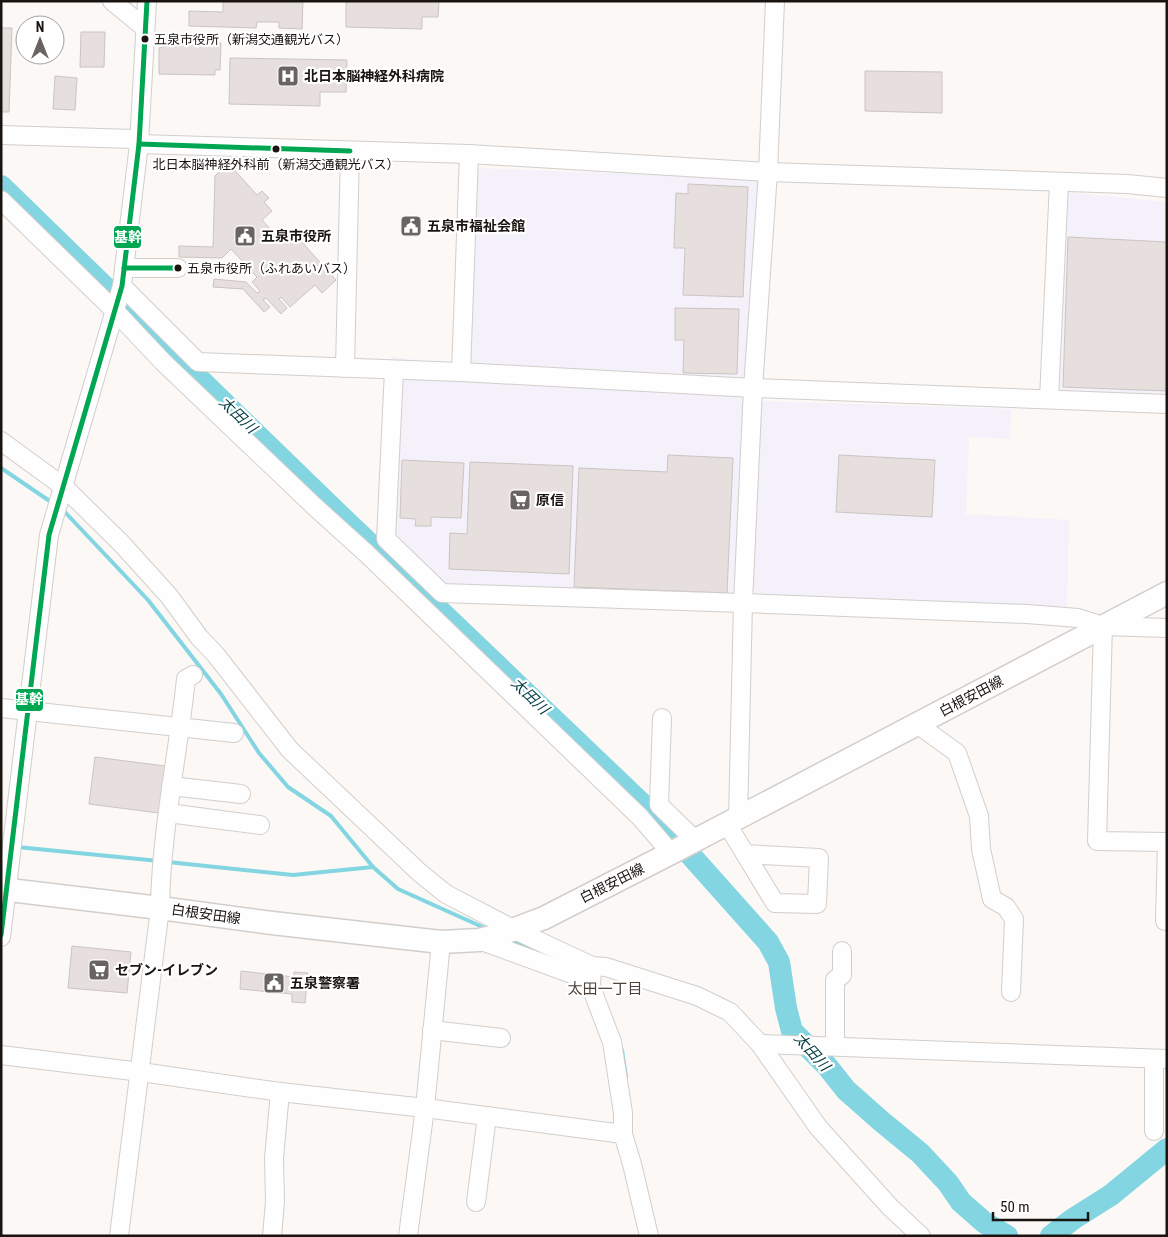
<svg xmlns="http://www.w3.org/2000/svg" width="1168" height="1237" viewBox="0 0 1168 1237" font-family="'Roboto Condensed','Noto Sans JP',sans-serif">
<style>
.commercial{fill:#f4f1fa}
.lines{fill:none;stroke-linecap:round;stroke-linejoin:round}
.stream{stroke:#83d5e2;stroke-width:4}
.river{stroke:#83d5e2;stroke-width:22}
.building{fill:#e7dfdd;stroke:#cac4c2}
.minor-casing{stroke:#d2cecb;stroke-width:20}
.major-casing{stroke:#d2cecb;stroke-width:25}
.minor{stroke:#fefefe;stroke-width:18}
.major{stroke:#fefefe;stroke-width:22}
.bus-1-casing{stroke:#fff;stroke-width:9}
.bus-1{stroke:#00a651;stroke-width:5}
.bus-dot{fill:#1a1411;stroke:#fff;stroke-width:2}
.labels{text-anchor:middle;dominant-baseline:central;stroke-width:4.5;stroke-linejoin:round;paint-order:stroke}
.bus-label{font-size:13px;fill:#1a1411;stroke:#fff;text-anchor:start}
.poi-label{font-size:14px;font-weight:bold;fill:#1a1411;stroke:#fff;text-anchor:start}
.street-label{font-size:14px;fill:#1a1411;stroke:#fff}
.water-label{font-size:15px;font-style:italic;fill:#023b43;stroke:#fff}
.neighbourhood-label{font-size:15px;fill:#4e4138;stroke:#fff}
.line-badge{stroke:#fff;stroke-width:2}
.badge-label{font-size:14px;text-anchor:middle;font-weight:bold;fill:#fff}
</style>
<rect width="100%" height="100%" fill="#fbf8f6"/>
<g class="commercial">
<path d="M475,168L769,179L759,401L1011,409L1010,439L969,437L966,514L1069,520L1067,607L438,584L390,539L391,357L466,366Z"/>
<path d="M1067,192L1167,202V395L1058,392Z"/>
</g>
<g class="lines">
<g class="stream">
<path d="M1,468L54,504"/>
<path d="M62,509L148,600L221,694L259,753L288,787L331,816L373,867L398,889L487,929"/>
<path d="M17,847L159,861"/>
<path d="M168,862L293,875L373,867"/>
<path d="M509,939L547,954"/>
<path d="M622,1050L626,1077"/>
</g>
<g class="river">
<path d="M1,186L328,504L661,822L768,942L779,962L786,1008L792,1031L827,1066L846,1090L881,1121L920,1153L948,1183L961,1202L985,1223L1007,1236"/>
<path d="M1051,1236L1073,1219L1111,1195L1167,1149"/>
</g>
</g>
<g class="building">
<path d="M223,1H303L302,29L279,28V22H257L256,28L189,26V11L223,12Z"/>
<path d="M346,1H439L438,17H422V29L346,27Z"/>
<path d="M1,28H12L9,112H1Z"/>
<path d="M81,32H105L104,67H80Z"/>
<path d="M186,40L221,43L220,70H215V75L159,74V48Z"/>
<path d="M230,58L347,60L346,92H320V106L229,104Z"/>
<path d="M865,71L942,72V113L865,111Z"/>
<path d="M55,76L77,78L75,110L53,109Z"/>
<path d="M229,164L257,195L262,191L269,198L264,202L272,211L262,220L281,241L292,231L336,280L322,293L315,285L290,307L281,297L279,299L287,308L281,314L266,298L263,300L270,307L264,312L243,289L213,287L214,279L246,282L257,293L260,291L252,282L257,277L231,249L222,258L179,257V246L213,247L215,176Z"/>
<path d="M688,184L748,187L743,297L683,295L685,248H674L676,193L688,194Z"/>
<path d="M1068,237L1167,242V391L1063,387Z"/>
<path d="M675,308L739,309L737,374L683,373L684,340H675Z"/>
<path d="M668,455L733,458L727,593L574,587L579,468L667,472Z"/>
<path d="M839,455L935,460L932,517L836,512Z"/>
<path d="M402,460L464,463L461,518L431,517V526H415L416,519L400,518Z"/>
<path d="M470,462L573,466L569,574L449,569L450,533L467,534Z"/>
<path d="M95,757L165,766L159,813L89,804Z"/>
<path d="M72,946L131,952L127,993L68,988Z"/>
<path d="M241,971L294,977V972L308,973L305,1003L292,1002V994L240,989Z"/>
</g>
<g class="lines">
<g class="minor-casing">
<g id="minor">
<path d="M112,1L145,28"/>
<path d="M1,135L134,139L139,144L469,154L768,172L1127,184L1167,188"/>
<path d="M1,200L115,311L163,362L314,506L366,553L640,817L671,853"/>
<path d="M124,268H178"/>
<path d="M122,286L198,362L461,372L753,388L1167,404"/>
<path d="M345,368L350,151"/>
<path d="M394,370L386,539L442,593L743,603L1027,614L1078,618L1103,626L1167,628"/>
<path d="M461,372L469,154"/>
<path d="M1049,399L1059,182"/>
<path d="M1,441L64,487L121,543L169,596L199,637L216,655L290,750L420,873L446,894L515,930L592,966L606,967L697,996L730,1012L760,1044L818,1127L890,1207L921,1236"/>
<path d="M1103,626L1097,841L1167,842L1165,921H1167"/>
<path d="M1,708L234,733"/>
<path d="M662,718L659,805L696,841"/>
<path d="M917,724L957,753L979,816L981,849L992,899L1006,907L1014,919L1011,992"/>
<path d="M171,786L241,794"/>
<path d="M168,813L260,825"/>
<path d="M738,819L743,603L753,388L768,172L775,1"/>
<path d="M727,824L775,903L817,904L819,858L745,854"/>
<path d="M1,937L49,535L122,286L139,144L147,1"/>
<path d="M479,940L572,974L591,987"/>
<path d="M592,966L591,987L612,1042L623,1113V1134L632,1164L649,1236"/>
<path d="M432,1030L501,1038"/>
<path d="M760,1044L1167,1059"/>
<path d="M835,1046V980L842,975V951"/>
<path d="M1,1055L141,1072L280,1092L425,1108L623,1134"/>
<path d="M1154,1131V1059"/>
<path d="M476,1202L487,1116"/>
<path d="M119,1236L160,908C161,831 178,755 186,679L193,675"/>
<path d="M272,1236L275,1202L274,1158L280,1092"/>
<path d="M408,1236L425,1108L441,942"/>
</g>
</g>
<g class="major-casing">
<path id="major" d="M1,889L160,908L272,923L441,942L479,940L496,936L544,918L671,853L1167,593"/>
</g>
<use href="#minor" class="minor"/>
<use href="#major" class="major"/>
<g class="bus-1-casing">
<g id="bus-1">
<path d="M139,144L350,151"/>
<path d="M124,268H178"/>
<path d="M1,935L49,535L122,286L139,144L147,1"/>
</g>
</g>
<use href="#bus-1" class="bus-1"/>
</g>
<defs>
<g id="hospital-square" transform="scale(1.125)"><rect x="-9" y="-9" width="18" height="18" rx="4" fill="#696461" stroke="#fff"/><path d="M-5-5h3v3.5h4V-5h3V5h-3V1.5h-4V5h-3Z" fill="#fff"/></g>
<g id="civic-square" transform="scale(1.125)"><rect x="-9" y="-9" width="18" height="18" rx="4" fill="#696461" stroke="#fff"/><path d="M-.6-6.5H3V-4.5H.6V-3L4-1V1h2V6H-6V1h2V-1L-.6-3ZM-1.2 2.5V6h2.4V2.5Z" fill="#fff"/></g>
<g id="supermarket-square" transform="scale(1.125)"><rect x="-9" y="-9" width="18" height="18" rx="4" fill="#696461" stroke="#fff"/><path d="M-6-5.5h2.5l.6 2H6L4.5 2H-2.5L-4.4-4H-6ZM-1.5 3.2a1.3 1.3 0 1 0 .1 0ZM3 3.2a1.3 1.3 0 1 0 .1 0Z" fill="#fff"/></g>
</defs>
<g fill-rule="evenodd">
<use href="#hospital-square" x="288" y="76"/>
<use href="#civic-square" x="411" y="226"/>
<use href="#civic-square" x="245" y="236"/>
<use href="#supermarket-square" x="520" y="500"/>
<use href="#supermarket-square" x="99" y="970"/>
<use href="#civic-square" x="274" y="983"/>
</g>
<g class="bus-dot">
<circle cx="145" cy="39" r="4.5"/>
<circle cx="276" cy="149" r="4.5"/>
<circle cx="178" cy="268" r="4.5"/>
</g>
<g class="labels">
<g class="bus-label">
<text x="154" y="39">五泉市役所（新潟交通観光バス）</text>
<text x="276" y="164" text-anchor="middle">北日本脳神経外科前（新潟交通観光バス）</text>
<text x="187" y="268">五泉市役所（ふれあいバス）</text>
</g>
<g class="poi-label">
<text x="304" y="76">北日本脳神経外科病院</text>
<text x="427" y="226">五泉市福祉会館</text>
<text x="261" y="236">五泉市役所</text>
<text x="536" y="500">原信</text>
<text x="115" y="970">セブン-イレブン</text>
<text x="290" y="983">五泉警察署</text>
</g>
<g class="street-label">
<text transform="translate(971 696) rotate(-28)">白根安田線</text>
<text transform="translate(612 883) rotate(-27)">白根安田線</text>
<text transform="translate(206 914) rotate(8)">白根安田線</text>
</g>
<g class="water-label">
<text transform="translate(238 415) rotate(44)">太田川</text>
<text transform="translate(530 696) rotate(44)">太田川</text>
<text transform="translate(812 1052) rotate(48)">太田川</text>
</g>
<g class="neighbourhood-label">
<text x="605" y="989">太田一丁目</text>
</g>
</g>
<g class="line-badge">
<rect x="113" y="225" width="29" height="24" rx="5" fill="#00a651"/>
<rect x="15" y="688" width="29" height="24" rx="5" fill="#00a651"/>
</g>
<g class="badge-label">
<text x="128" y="242">基幹</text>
<text x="29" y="704">基幹</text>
</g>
<rect width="1168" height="1237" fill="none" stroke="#1a1411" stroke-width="5"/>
<g transform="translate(40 40)"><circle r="24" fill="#ffffff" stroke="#a3a1a0"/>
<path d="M0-4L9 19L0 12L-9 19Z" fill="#696461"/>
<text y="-8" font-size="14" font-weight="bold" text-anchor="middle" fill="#1a1411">N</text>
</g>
<path d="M993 1212v8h95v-8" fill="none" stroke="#1a1411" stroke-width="2.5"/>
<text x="1000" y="1212" font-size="15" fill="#1a1411" stroke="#ffffff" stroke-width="4" paint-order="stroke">50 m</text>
</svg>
